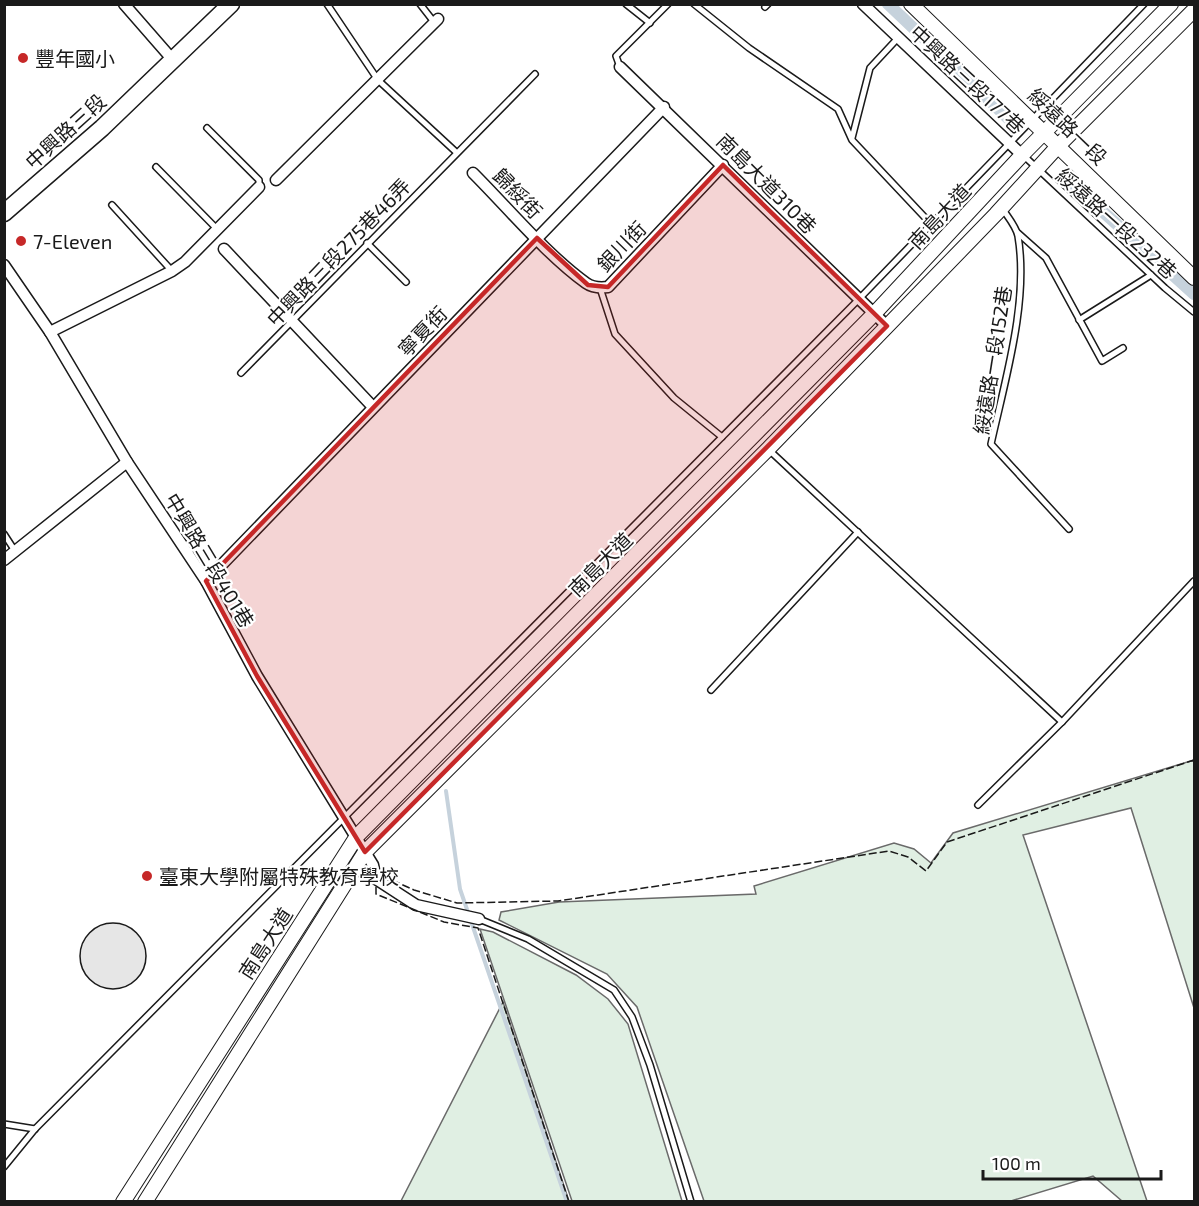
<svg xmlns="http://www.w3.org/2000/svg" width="1199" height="1206" viewBox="0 0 1199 1206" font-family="'Exo 2','Noto Sans TC',sans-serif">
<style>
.green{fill:#e0efe3;stroke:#6a6a6a;stroke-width:1.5}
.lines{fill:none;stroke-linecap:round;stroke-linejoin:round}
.stream{stroke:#c6d2dc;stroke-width:4}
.canal{stroke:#c6d2dc;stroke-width:12}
.building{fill:#e6e6e6;stroke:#1a1a1a;stroke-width:1.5}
.service-casing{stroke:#1a1a1a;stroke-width:8}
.minor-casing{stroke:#1a1a1a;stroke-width:13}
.tertiary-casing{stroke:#1a1a1a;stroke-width:16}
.primary-casing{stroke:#1a1a1a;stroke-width:19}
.service{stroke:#fff;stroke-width:5}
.minor{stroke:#fff;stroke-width:10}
.tertiary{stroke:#fff;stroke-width:14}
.primary{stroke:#fff;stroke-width:16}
.fence{stroke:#1a1a1a;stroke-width:1.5;stroke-dasharray:8 3;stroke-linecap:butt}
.marked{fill:#c62828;fill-opacity:0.2;stroke:#c62828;stroke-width:4.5;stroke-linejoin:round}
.poi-dot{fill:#c62828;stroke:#fff;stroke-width:2}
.labels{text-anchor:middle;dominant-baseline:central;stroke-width:4.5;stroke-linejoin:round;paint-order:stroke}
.poi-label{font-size:20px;fill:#1a1a1a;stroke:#fff;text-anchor:start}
.street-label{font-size:20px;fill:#1a1a1a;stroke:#fff}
</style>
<rect width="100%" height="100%" fill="#fff"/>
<g class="green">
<path d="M1194,760V1008L1131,808L1023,835L1147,1201H1122L1093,1176L1011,1201H704L637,1007L607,974L499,920L501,912L559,902L756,894L754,886L894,843L914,849L931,863L953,833Z"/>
<path d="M480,929L493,932L576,975L608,999L628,1024L682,1201H572Z"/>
<path d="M503,1002L569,1201H401Z"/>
</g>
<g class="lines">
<path class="stream" d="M446,791L460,889L567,1202"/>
<g class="canal">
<path d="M888,4L1015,125"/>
<path d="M1070,182L1194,294"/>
</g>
</g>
<circle class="building" cx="113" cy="956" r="33"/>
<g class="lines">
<g class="service-casing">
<g id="service">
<path d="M327,4L378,80L456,152"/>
<path d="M420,4L434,22"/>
<path d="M626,4L650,23"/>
<path d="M694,4L749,48L838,109L852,140L932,225"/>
<path d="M765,7L768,4"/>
<path d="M620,67L616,56L668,4"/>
<path d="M207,128L259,180V187"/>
<path d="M852,138L870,68L898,38"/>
<path d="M1023,155L1165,288L1194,312"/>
<path d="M156,167L216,228"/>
<path d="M112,205L172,271"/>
<path d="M1002,208C1007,216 1016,226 1018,236C1029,301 1005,380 991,444L1069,529"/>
<path d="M1018,233L1046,258L1102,361L1123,348"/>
<path d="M367,243L406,282"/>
<path d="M600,288L615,334L674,398L722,437"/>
<path d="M1079,320L1151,275"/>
<path d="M241,373L535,74"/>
<path d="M769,450L1062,722"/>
<path d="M4,534L15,551"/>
<path d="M711,690L858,532"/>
<path d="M978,805L1062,722L1194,581"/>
<path d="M479,919L528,939L614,990L632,1017L650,1065L691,1202"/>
<path d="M4,1124L35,1129"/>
<path d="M4,1167L35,1129L858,300L1144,4"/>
</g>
</g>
<g class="minor-casing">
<g id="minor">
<path d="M124,4L172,59"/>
<path d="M863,4L1022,155"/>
<path d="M620,67L887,326"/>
<path d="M473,173C508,208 547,255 586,283C593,288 600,288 608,287L723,165"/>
<path d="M276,180L438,19"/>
<path d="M224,249L373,407"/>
<path d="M4,265L50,332L127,462L206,581L257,676L373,865L376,879L416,905L479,919"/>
<path d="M50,332L172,271L185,262L259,187"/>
<path d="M4,560L127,462"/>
<path d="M206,581L664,107"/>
</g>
</g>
<g class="tertiary-casing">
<g id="tertiary">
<path d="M911,4L1194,278"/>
<path d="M123,1202L357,836L873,315L1022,155L1171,4"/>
<path d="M145,1202L365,852L768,449L996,214L1059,145L1194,10"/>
</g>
</g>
<g class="primary-casing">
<path id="primary" d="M4,213L102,128L231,4"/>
</g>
<use href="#service" class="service"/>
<use href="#minor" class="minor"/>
<use href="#tertiary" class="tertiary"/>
<use href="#primary" class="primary"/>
<path class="fence" d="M569,1202L478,928L444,922L376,894V879L385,877L414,890L457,903L558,901L889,851L908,857L926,871L947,842L1194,760"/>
</g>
<path class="marked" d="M723,165L887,326L365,852L257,676L206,581L537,238L588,285L608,287Z"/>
<g class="poi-dot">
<circle cx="23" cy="58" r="6"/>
<circle cx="21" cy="241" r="6"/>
<circle cx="147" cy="876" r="6"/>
</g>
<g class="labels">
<g class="poi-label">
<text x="35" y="58">豐年國小</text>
<text x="33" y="241">7-Eleven</text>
<text x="159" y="876">臺東大學附屬特殊教育學校</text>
</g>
<g class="street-label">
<text transform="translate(968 79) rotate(43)">中興路三段177巷</text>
<text transform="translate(1068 126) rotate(44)">綏遠路一段</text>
<text transform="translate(65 131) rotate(-42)">中興路三段</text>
<text transform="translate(767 183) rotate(45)">南島大道310巷</text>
<text transform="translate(518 193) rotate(46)">歸綏街</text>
<text transform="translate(939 216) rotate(-47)">南島大道</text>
<text transform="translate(1117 223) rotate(42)">綏遠路一段232巷</text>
<text transform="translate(621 246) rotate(-46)">銀川街</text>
<text transform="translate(338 252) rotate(-46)">中興路三段275巷46弄</text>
<text transform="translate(422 331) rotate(-46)">寧夏街</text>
<text transform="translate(992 360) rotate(-81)">綏遠路一段152巷</text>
<text transform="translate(210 560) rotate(59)">中興路三段401巷</text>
<text transform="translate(600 564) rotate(-45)">南島大道</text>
<text transform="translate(265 943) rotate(-57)">南島大道</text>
</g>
</g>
<rect width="1199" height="1206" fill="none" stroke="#1a1a1a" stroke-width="12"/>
<path d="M983 1170v9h178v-9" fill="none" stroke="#1a1a1a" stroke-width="3"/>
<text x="992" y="1170" font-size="18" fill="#1a1a1a" stroke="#ffffff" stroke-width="4.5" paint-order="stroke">100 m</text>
</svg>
